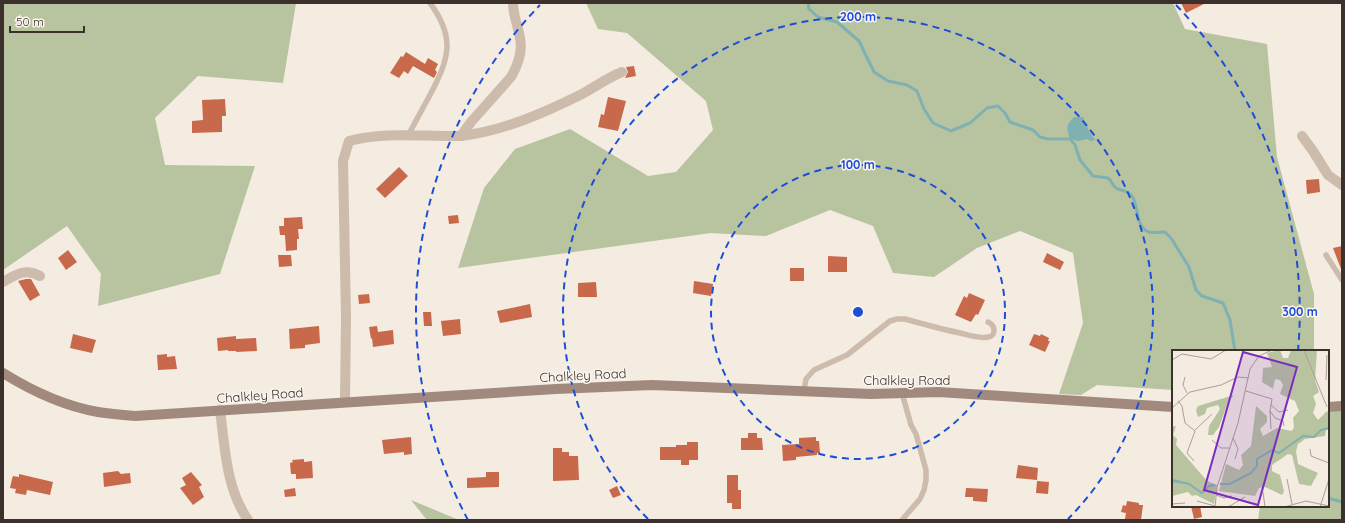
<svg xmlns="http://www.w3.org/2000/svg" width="1345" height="523" viewBox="0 0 1345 523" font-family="Quicksand,sans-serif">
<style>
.green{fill:#b8c4a0}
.water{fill:#7fb0b2}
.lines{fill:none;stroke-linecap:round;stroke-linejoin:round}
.stream{stroke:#7fb0b2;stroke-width:3}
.building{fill:#c8694b}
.lane{stroke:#cdbbac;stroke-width:5.5}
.street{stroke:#cdbbac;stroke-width:10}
.secondary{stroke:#a18a7d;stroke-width:10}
.ring{fill:none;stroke:#1d4ed8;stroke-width:2;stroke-dasharray:7 5}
.labels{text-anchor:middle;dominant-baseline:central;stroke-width:3;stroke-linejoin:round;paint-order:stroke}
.street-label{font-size:13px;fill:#3b302b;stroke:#fbf5ee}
.inset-river{fill:none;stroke:#7fb0b2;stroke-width:2}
.inset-road{fill:none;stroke:#aaa098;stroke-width:1}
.view{fill:#7b2cbf;fill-opacity:0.15;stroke:#7b2cbf;stroke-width:2}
.inset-edge{fill:none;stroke:#3b302b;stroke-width:2}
.centre{fill:#1d4ed8;stroke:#fbf5ee;stroke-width:2}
.ring-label{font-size:12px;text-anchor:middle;font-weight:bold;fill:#1d4ed8;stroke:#fbf5ee;stroke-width:3;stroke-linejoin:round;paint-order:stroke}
</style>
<rect width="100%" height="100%" fill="#f4ebe1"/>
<g class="green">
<path d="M3,3H296L283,83L198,76L155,118L165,165L255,166L220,274L98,306L101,274L67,226L3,270Z"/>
<path d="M586,3H1173L1185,29L1267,44L1277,157L1314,294V351H1173V390L1097,385L1081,395L1059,394L1083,323L1073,253L1020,231L977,248L934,277L893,273L873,226L830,210L766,236L711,233L458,268L484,188L515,149L570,129L648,176L676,172L713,130L706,101L627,33L598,29Z"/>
<path d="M1342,410V520H1258L1260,506H1328V412Z"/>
<path d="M411,500L459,520H427Z"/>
</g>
<path class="water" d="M1074,117H1083C1087,125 1089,133 1095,140L1091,141L1087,139L1078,141L1070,139C1066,128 1066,125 1074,117Z"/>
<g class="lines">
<g class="stream">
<path d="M808,3L809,9L818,17L837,22L859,41L874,72L888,81L907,85L917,91L924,109L933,123L951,131L970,123L987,108L998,106L1005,113L1010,122L1033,130L1040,137L1048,139H1070L1075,145L1080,160L1093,176L1108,178C1112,181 1112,185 1116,188C1121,191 1128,190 1132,196C1139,206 1135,227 1149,232C1153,233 1160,232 1165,232L1171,238L1189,267L1196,290L1202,296L1223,303L1230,320L1235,351"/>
<path d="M1328,498L1342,502"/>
</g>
</g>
<g class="building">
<path d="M1181,3H1206L1186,13Z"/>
<path d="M406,52L425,64L428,58L438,64L435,70L437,72L434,78L413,66L408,74L404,71L399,78L390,73L401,56L403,57Z"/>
<path d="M634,66L636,76L625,78L628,72L626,67Z"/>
<path d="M608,97L626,101L618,131L598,127L601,114L604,115Z"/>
<path d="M225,99L226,116H222V132L192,133V121L203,120L202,100Z"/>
<path d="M399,167L408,176L385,198L376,189Z"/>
<path d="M1319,179L1320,192L1307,194L1306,180Z"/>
<path d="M458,215L459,223L449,224L448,216Z"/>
<path d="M302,217L303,229H298L299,239H297V250L286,251L285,235H280L279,226H284V218Z"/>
<path d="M1342,246V269H1341L1333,248Z"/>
<path d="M68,250L77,262L66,270L58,258Z"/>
<path d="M1047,253L1064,262L1060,270L1043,262Z"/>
<path d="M278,255H291L292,266L279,267Z"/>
<path d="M828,256L847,257V272H828Z"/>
<rect x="790" y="268" width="14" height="13"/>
<path d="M26,279H31L40,295L30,301L18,281Z"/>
<path d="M694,281L713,284L711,296L693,293Z"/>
<path d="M596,282L597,297H578V283Z"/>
<path d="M969,293L985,300L978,315L976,314L971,322L955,315L964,296L967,298Z"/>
<path d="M369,294L370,303L359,304L358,295Z"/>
<path d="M530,304L532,317L500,323L497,311Z"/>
<path d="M423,312H431L432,326H424Z"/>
<path d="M460,319L461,334L443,336L441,321Z"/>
<path d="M319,326L320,343L305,345V348L290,349L289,329Z"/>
<path d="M377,326L378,332L393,330L394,344L373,347L372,338L371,339L369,327Z"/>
<path d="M73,334L96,340L92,353L70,348Z"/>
<path d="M1034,334L1040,336L1041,334L1049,338L1048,341H1050L1045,352L1029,345Z"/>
<path d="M236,336V339L256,338L257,351L236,352V351H228V350L218,351L217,338Z"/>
<path d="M167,354V357L175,356L177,369L158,370L157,355Z"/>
<path d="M748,433H757V438H762L763,450H741V438H748Z"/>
<path d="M411,437L412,454L404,455V452L384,454L382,440Z"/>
<path d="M816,437V441H819L820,453H817V455L796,457V460L783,461L782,445L799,444V438Z"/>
<path d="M687,442H698V460H689V465H681V460H660V447H676V445H687Z"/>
<path d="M553,448H562V452H569V456H578L579,480L553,481Z"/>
<path d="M304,459V462L312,461L313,478L296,479V474H291L290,463L293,462L292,460Z"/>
<path d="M1018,465L1038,468L1037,480L1016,478Z"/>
<path d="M118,471L121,474L130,473L131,483L104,487L103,473Z"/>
<path d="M191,472L202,485L199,487L204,497L193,505L180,488L186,485L182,478Z"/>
<path d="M486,472H499V487L467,488V478L486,477Z"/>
<path d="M19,474L53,482L50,495L27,490L26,495L15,493L16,489L10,488L12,479L13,476L19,477Z"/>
<path d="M727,475H738V490H741V509H732V503H727Z"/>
<path d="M1037,481L1049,482L1048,494L1036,493Z"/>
<path d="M617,486L621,495L613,498L609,490Z"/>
<path d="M295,488L296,496L285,497L284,490Z"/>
<path d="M966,488L988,489L987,502L973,501V497H965Z"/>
<path d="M1127,501L1139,503V505H1143L1141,520L1125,519L1126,513L1121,512L1123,505L1126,506Z"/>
<path d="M1191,506H1200L1202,517L1194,519Z"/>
</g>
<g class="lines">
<g class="lane">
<path d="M408,136C415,122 423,108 430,95C449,59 456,38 430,3"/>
<path d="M1326,255L1342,280"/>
<path d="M804,390L806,379L814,370L847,355L890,321L897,319H905C923,324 941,329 960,333C968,335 979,339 988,337C997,336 995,325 988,322"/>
<path d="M902,393L911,425L916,434L926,470V480L924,490L920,499L902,520"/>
</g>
<g class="street">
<path d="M461,136C503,131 544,113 582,94C595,87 607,78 622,72"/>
<path d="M1302,136L1313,151L1328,175L1342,185"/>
<path d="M3,282C17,274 25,268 40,276"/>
<path d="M345,402L346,317L343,161L349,141C385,131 424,137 461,136L471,122L511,77C518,65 523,52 520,38C518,26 513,15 513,3"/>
<path d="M220,410C225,448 226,488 248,520"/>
</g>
<g class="secondary">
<path d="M3,373C32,391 64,406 98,412C110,414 122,415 135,416L556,389L652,385L871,394L938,392L1173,407"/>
<path d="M1328,407L1342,406"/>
</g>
</g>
<g class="ring">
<circle cx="858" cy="312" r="147"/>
<path d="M648 519A295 295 0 1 1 1068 519"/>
<path d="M468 520A442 442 0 0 1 540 5M1176 5A442 442 0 0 1 1298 351"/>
</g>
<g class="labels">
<g class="street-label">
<text transform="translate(583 375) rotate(-3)">Chalkley Road</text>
<text x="907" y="380">Chalkley Road</text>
<text transform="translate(260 395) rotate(-4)">Chalkley Road</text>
</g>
</g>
<g transform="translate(1172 350)">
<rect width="157" height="157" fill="#f4ebe1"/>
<path d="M108,0L111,8H116L119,0H145L143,30L147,42L141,46L144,54L141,63L146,70L155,61L157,63V80H154L153,86L133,89L126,94L124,101L126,114L146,123L139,136L127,134L120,105L116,104L100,115V121L108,125L112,141L110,145L93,137L87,138L83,146L47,141L54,114L67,120L71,115L69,105L79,96L84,56L95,66V72L88,79L91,86L105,78L120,81L122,77L121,68L127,61L123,51L108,44L111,35L108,30L103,29L101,39L90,32L91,18L100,17L95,3ZM62,45L56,52L47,77L41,85H36L37,76L48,59L46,55L35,58L33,64L26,67L24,60L26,56ZM4,76L1,85L5,89L4,95L35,131L45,135L42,154L24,145L20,146L16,142L0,146V77Z" fill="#b8c4a0"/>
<path class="inset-river" d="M0,130L17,134L30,143L37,136L43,135M0,131L12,133M48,134H58L79,123L85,116V109L100,100L107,103L131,86L142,87L149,80L157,78"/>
<path class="inset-road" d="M132,0L155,57M0,10L10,4L39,9L54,0M13,27L11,35L15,43M154,30L155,5M74,41L100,49L98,61L103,68L111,71L112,76M6,51L10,56L13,73L23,81L15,103L22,111M99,55L107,62L116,60M0,58L18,42L49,35L66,27L77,28M98,61L99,79M23,80L40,64M61,88L66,99L63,109M40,90L49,98H58M138,99L139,106L157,113M115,129L120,154M91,142L93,157M44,145L52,148L60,146M25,151L43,156M0,154L13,153M43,157L45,137L66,73L78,19L87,6L100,0M56,157L73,147M112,157L134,151L157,156M148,157L157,129"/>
<path class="view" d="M71,2L125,17L86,155L32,140Z"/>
<rect width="157" height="157" class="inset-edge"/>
</g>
<circle cx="858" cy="312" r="6" class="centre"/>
<g class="ring-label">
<text x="858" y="21">200 m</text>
<text x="858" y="169">100 m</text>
<text x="1300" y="316">300 m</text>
</g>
<rect width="1345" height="523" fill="none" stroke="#3b302b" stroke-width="8"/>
<path d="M10 26v6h74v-6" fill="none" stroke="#3b302b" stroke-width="2"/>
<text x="16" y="26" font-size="12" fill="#3b302b" stroke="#fbf5ee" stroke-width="3" paint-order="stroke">50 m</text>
</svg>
